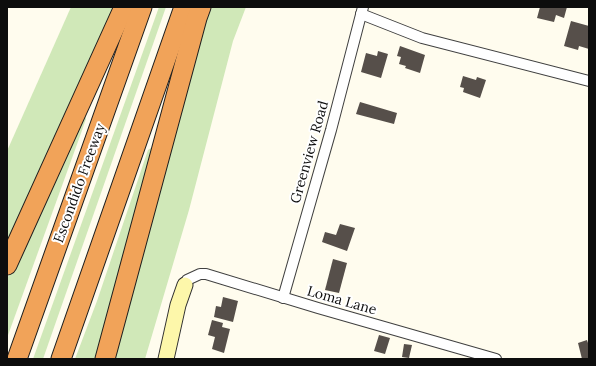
<svg xmlns="http://www.w3.org/2000/svg" width="596" height="366" viewBox="0 0 596 366" font-family="Lora,serif">
<style>
.green{fill:#d0e8b8}
.building{fill:#564f4a}
.lines{fill:none;stroke-linecap:round;stroke-linejoin:round}
.street-casing{stroke:#404040;stroke-width:12}
.secondary-casing{stroke:#2f2f2f;stroke-width:17}
.highway-casing{stroke:#1e1e1e;stroke-width:21}
.street{stroke:#fff;stroke-width:10}
.secondary{stroke:#fdf7aa;stroke-width:15}
.highway{stroke:#f1a359;stroke-width:19}
.labels{text-anchor:middle;dominant-baseline:central;stroke-width:4;stroke-linejoin:round;paint-order:stroke}
.street-label{font-size:14px;fill:#0d0d0d;stroke:#fff}
</style>
<rect width="100%" height="100%" fill="#fffcee"/>
<g class="green">
<path d="M71,7H118L7,247V151Z"/>
<path d="M159,7H166L43,359H33Z"/>
<path d="M208,7H246L233,41L189,210L145,359H114Z"/>
<path d="M85,116L86,119L80,136L7,338V279L61,160Z"/>
<path d="M151,148L155,150L100,359H75L97,301L148,150Z"/>
</g>
<g class="building">
<path d="M540,7H567L564,18L556,15L554,22L537,18Z"/>
<path d="M571,21L589,26V49L579,46L578,50L564,46Z"/>
<path d="M400,46L425,55L420,73L405,68L406,66L399,64L401,57L397,56Z"/>
<path d="M378,51L388,54L381,78L361,72L366,53L377,56Z"/>
<path d="M463,76L476,80L477,77L486,80L480,98L463,92L464,88L460,87Z"/>
<path d="M360,102L397,113L394,124L356,114Z"/>
<path d="M340,224L355,228L347,251L322,242L325,232L336,235Z"/>
<path d="M333,259L347,263L339,293L325,290Z"/>
<path d="M223,297L238,301L233,322L214,317L216,306L221,307Z"/>
<path d="M212,320L223,323L222,327L230,329L224,353L212,349L215,337L208,335Z"/>
<path d="M379,335L390,338L385,354L374,351Z"/>
<path d="M587,340L588,343L589,342V358L582,359L578,343Z"/>
<path d="M404,344L412,345L409,358L402,357Z"/>
</g>
<g class="lines">
<g class="street-casing">
<g id="street">
<path d="M361,14L422,38L589,81"/>
<path d="M185,285L187,280L200,274H206L318,308L496,359"/>
<path d="M283,298L331,130L363,7"/>
</g>
</g>
<g class="secondary-casing">
<path id="secondary" d="M166,359L178,305L185,285"/>
</g>
<g class="highway-casing">
<g id="highway">
<path d="M7,265L124,7"/>
<path d="M17,359L142,7"/>
<path d="M61,359L184,7"/>
<path d="M105,359L197,18L201,7"/>
</g>
</g>
<use href="#street" class="street"/>
<use href="#secondary" class="secondary"/>
<use href="#highway" class="highway"/>
</g>
<g class="labels">
<g class="street-label">
<text transform="translate(309 152) rotate(-74)">Greenview Road</text>
<text transform="translate(79 183) rotate(-70)">Escondido Freeway</text>
<text transform="translate(342 300) rotate(16)">Loma Lane</text>
</g>
</g>
<rect width="596" height="366" fill="none" stroke="#0d0d0d" stroke-width="16"/>
</svg>
